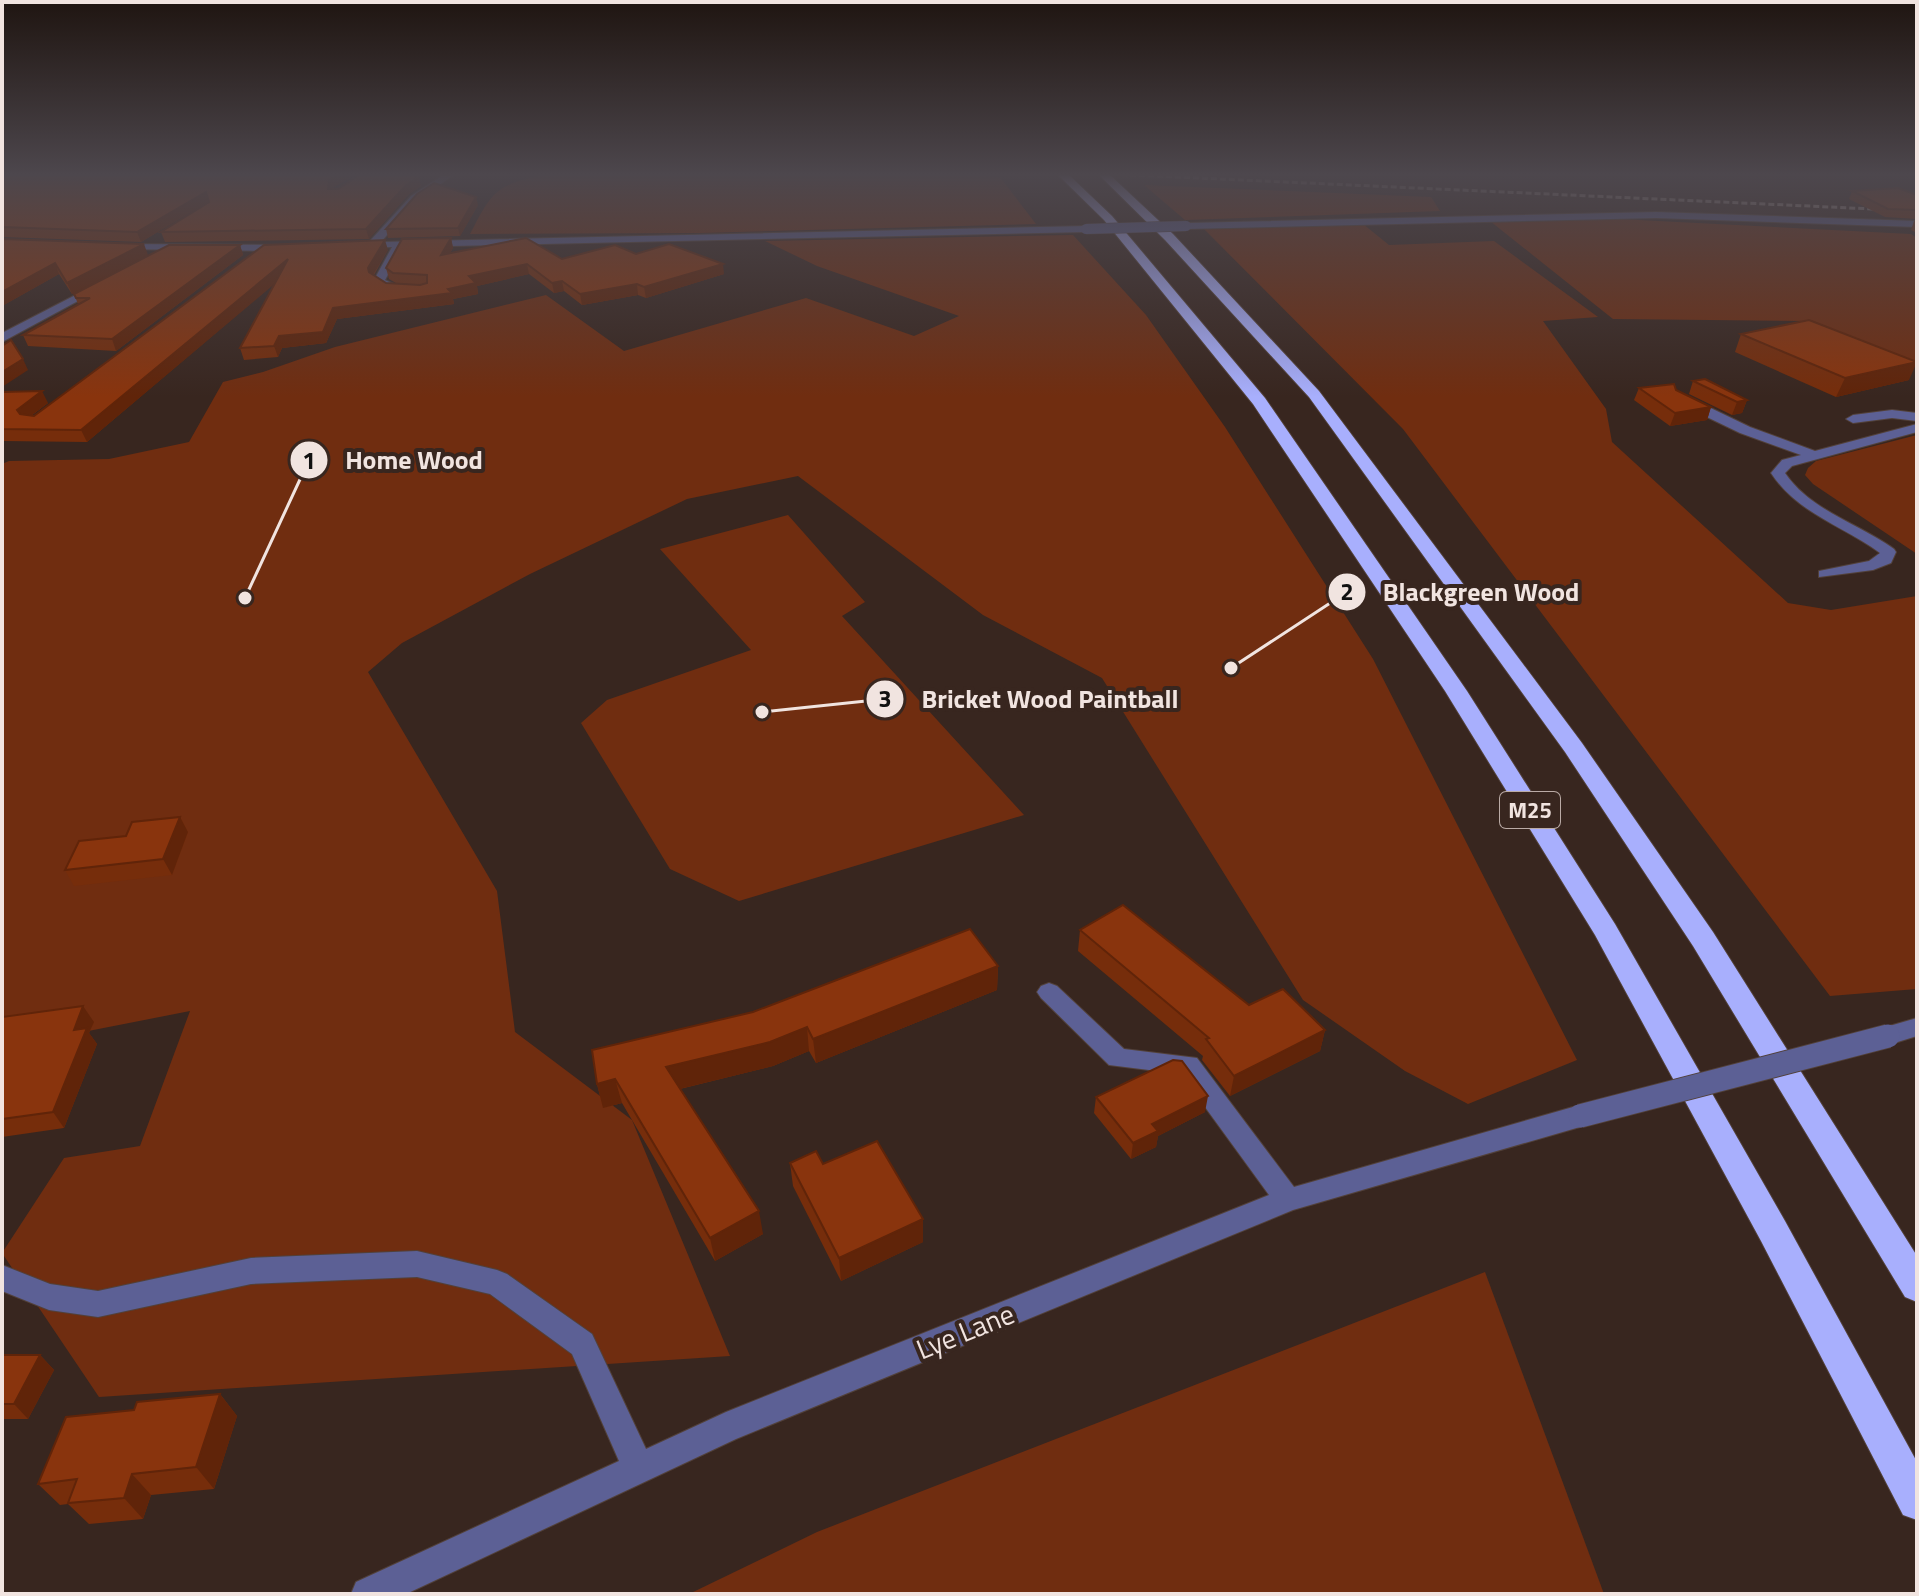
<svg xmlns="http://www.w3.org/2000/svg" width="1919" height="1596" viewBox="0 0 1919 1596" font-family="'Titillium Web',sans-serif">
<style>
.green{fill:#702d10}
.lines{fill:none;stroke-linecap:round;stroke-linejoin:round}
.minor-casing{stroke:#52413a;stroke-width:2}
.highway-casing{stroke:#52413a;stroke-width:2}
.minor{fill:#5c6095;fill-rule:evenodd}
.highway{fill:#a8affd;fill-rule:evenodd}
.rail{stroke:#aa9c96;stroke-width:3;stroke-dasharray:6 3;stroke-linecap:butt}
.minor-bridge-far1-casing{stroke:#52413a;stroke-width:11;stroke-linecap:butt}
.minor-bridge-casing{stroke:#52413a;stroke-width:25;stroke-linecap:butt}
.minor-bridge-far1{stroke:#5c6095;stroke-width:10}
.minor-bridge{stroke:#5c6095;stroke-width:23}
.wall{fill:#762d0b}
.shaded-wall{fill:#602409}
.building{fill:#89340d;stroke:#602409;stroke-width:2}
.labels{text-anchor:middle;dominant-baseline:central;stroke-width:8;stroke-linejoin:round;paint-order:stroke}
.shield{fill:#38261f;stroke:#baaba6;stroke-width:2}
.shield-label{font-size:22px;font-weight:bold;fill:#f1e4e0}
.near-street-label{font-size:28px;fill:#f1e4e0;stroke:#38261f}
.leader{fill:none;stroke:#f1e4e0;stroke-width:3}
.callout-dot{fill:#f1e4e0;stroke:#38261f;stroke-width:3}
.mark-label{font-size:24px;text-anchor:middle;font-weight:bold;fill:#111}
.callout-label{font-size:26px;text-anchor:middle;font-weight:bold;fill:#f1e4e0;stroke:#38261f;stroke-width:8;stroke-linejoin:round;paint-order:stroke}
</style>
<rect width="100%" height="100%" fill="#38261f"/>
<g class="green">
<path d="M549,174H942L1000,177L1036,224L700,233L470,234C493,189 497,184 549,174Z"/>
<path d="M1144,185L1431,197L1440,211L1185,220Z"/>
<path d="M1619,219L1911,234L1917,238V368L1807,321L1613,319L1490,221Z"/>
<path d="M1363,224L1389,245L1494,241L1598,317L1543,321L1606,409L1612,442L1788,603L1831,610L1917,596V989L1830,996L1403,429L1204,229Z"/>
<path d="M1073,235L1146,315L1225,427L1373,659L1577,1060L1468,1104L1405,1071L1303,1000L1102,678L983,615L798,476L687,499L530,574L402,643L368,672L497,891L515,1032L632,1120L730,1356L99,1397L2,1253L64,1158L140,1146L190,1011L2,1048V464L9,461L109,459L189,442L223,382L263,372L335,347L546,295L624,351L806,298L914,336L959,316L817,266L765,241Z"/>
<path d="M1917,435V554L1813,484L1805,475L1808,468L1816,461Z"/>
<path d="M788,515L865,602L842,616L1024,815L739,901L670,869L581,723L607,700L751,650L660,549Z"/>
<path d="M1485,1272L1604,1594H689L817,1532Z"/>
</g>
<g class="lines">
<g class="minor-casing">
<g id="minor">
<path d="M445,174H455L417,200L381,242L1086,226L1091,229L1086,232L403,247L385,280L404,289L399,292L380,288L374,280L392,247L362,248L357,245L369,242L411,196Z"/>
<path d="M1656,212L1917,221V227L1656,218L1186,229L1181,226L1186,223Z"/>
<path d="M118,244L286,245L291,248L286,251L114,249V245Z"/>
<path d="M93,286L102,288L2,342V333Z"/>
<path d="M1682,399H1692L1750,427L1815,451L1917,424V432L1792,466L1785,473C1811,511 1858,523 1894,549L1896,552L1891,563L1873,570L1819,577V571L1869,561L1880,553C1842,525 1798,514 1771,473L1782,460L1801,455L1740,433L1682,405Z"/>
<path d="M1892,410L1917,413V421L1892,418L1853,423L1846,419L1853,415Z"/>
<path d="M1049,983L1057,986L1124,1049L1197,1058L1294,1187L1580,1105L1589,1109L1593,1116L1589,1123L1580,1127L1293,1210L736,1439L406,1594H351L356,1582L619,1461L572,1354L490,1294L417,1277L251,1284L98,1317L49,1310L2,1291V1265L50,1284L98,1291L251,1258L417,1251L497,1270L507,1274L592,1334L646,1449L726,1412L1269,1195L1181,1074L1109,1065L1041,998L1037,992L1041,986Z"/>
<path d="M1917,1018V1036L1888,1045L1879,1043L1876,1036L1879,1029Z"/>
</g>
</g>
<g class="highway-casing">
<g id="highway">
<path d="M1057,174H1068L1112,216L1265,398L1467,691L1615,924L1785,1221L1917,1462V1520L1903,1515L1761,1241L1595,935L1445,691L1253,404L1104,220Z"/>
<path d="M1098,174H1109L1173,234L1319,391L1582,743L1713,932L1917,1256V1302L1905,1297L1693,946L1565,752L1309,397L1165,240Z"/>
</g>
</g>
<use href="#minor" class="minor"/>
<use href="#highway" class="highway"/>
<path class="rail" d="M1112,174L1917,211"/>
<g class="minor-bridge-far1-casing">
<path id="minor-bridge-far1" d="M1086,229L1186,226"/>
</g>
<g class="minor-bridge-casing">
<path id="minor-bridge" d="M1580,1116L1888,1036"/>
</g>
<use href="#minor-bridge-far1" class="minor-bridge-far1"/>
<use href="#minor-bridge" class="minor-bridge"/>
</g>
<g class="wall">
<path d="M2,174L332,189L421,186L409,194L369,239L165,242L161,232L209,202V201L141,242L2,237Z"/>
<path d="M1852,191L1917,195V219L1885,217L1849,199Z"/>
<path d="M478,205L460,236L388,238L386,229Z"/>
<path d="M1914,221H1917V233L1911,230Z"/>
<path d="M451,238L453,248L450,253L562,259L636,254L724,274L646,298L638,295L582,305L564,291L554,293L529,274L477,286L478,294L453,299L454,304L337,319L326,343L282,348L278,357L244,360L240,348L275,283L87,442L2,441V392L48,403L31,416H34L264,245L388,250L374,275L386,283L421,285L396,283L389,279L386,268Z"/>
<path d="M2,239L148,255L72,294L59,274L2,306Z"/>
<path d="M240,245L243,255L116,351L28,346L23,335L78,304L74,294Z"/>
<path d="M1741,334L1909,380L1836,397L1735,352Z"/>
<path d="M1693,381L1747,400L1742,413L1732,415L1689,394Z"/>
<path d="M1639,388L1676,390L1711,407L1707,420L1670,426L1634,400Z"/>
<path d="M180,817L188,832L172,875L74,886L65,870L126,836Z"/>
<path d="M1080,930L1249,1005L1325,1030L1320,1051L1230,1096L1202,1060L1203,1056L1078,951Z"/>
<path d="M998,966L997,990L816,1063L809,1051L773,1066L680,1089L763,1234L715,1261L622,1103L603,1108L597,1084Z"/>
<path d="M2,1017L94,1022L89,1033L97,1044L64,1128L2,1137Z"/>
<path d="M1096,1097L1205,1112L1158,1136L1156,1147L1131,1159L1094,1113Z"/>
<path d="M790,1163L823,1164L923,1219V1242L841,1281L793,1186Z"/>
<path d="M2,1355H40L54,1370L28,1419H2Z"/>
<path d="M220,1394L237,1416L214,1489L151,1495L143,1519L89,1524L68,1504L60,1505L38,1484L134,1410Z"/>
</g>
<g class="shaded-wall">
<path d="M339,174H356L331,189H328L329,180Z"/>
<path d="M419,177L421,186L409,194L369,239L366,229L406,185Z"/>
<path d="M206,192L209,201L141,242L137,232Z"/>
<path d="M476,197L478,205L460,236L458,228Z"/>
<path d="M451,238L453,248L443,266L441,255Z"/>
<path d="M385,240L388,250L371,278L368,268Z"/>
<path d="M144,244L148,255L72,294L67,283Z"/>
<path d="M240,245L243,255L116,351L112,339Z"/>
<path d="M288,259L291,270L87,442L81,430Z"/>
<path d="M55,263L59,274L2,306V292Z"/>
<path d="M527,264L529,274L477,286L478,294L453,299L454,304L337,319L326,343L282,348L278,357L274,346L279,336L333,308L448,289L469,276Z"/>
<path d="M723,264L724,274L646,298L644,287Z"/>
<path d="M562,281L564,291L554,293L552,283Z"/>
<path d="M637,284L638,295L582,305L580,294Z"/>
<path d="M23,359L28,370L2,387V372Z"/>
<path d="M1917,362L1909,380L1836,397L1845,378Z"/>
<path d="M42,391L48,403L23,422L17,410Z"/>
<path d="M1747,400L1742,413L1732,415L1737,402Z"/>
<path d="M1711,407L1707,420L1670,426L1675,413Z"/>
<path d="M180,817L188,832L172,875L163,859Z"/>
<path d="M998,966L997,990L816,1063L813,1039Z"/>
<path d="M83,1006L94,1022L89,1033L97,1044L64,1128L53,1112L74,1030Z"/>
<path d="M807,1027L809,1051L773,1066L671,1091L666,1067Z"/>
<path d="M1325,1030L1320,1051L1230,1096L1234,1076Z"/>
<path d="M615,1079L622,1103L603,1108L597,1084Z"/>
<path d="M1208,1096L1205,1112L1158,1136L1156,1147L1131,1159L1133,1143L1152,1124Z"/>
<path d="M759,1211L763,1234L715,1261L710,1238Z"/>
<path d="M923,1219V1242L841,1281L839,1258Z"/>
<path d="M40,1355L54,1370L28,1419L14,1404Z"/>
<path d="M220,1394L237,1416L214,1489L196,1467Z"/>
<path d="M132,1474L151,1495L143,1519L124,1498Z"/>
</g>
<g class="building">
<path d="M2,174H339L329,180L328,189H338L361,174H411L419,177L406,185L366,229L161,232L209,202L206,192L137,232L2,227Z"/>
<path d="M434,183L476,197L458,228L386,229L417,194Z"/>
<path d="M1898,188L1917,195V210L1888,209L1852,191Z"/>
<path d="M451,238L441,255L526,238L562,259L615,245L636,254L669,244L723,264L644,287L637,284L580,294L562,281L552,283L527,264L469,276L476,283L448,289L452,293L333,308L323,332L279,336L274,346L240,348L288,259L81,430L2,429V392L42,391L17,410L20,414L34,416L264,245L385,240L368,268L369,272L386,283L420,285L427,283V275L393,273L386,268L402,239Z"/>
<path d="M2,239L144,244L67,283L55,263L2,292Z"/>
<path d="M169,245H240L112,339L23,335L90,298H76L74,294Z"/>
<path d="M1809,320L1917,362L1845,378L1741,334Z"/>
<path d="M11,340L23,359L2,372V346Z"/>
<path d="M1705,379L1747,400L1737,402L1693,381Z"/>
<path d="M1674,384L1676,390L1711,407L1675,413L1639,388Z"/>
<path d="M180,817L163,859L65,870L79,841L126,836L132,822Z"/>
<path d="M1123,905L1249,1005L1283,989L1325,1030L1234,1076L1206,1039L1209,1038L1080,930Z"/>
<path d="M970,929L998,966L813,1039L807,1027L770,1042L666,1067L759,1211L710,1238L615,1079L597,1084L592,1050L753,1012Z"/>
<path d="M83,1006L74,1030L87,1028L53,1112L2,1119V1017Z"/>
<path d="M1173,1060L1182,1061L1208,1096L1152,1124L1158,1131L1133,1143L1096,1097Z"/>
<path d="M877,1141L923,1219L839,1258L790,1163L816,1151L823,1164Z"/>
<path d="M2,1355H40L14,1404H2Z"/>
<path d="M220,1394L196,1467L132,1474L124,1498L68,1503L77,1479L38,1484L66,1417L134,1410L137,1402Z"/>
</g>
<linearGradient id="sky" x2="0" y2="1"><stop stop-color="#1f1511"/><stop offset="0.44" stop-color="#4d474d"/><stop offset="1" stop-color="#4d474d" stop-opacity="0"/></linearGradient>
<rect width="1919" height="397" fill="url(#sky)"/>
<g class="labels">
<rect class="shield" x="1500" y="792" width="60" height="36" rx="6"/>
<g class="shield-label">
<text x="1530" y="810">M25</text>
</g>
<g class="near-street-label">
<text transform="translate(965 1331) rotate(-22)">Lye Lane</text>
</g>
</g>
<path class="leader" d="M245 598L309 460M1231 668L1347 592M762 712L885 699"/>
<g class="callout-dot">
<circle cx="245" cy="598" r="8"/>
<circle cx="1231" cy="668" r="8"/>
<circle cx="762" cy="712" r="8"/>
<circle cx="309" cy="460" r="20"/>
<circle cx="1347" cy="592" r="20"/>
<circle cx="885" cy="699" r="20"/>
</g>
<g class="mark-label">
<text x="309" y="469">1</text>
<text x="1347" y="600">2</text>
<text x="885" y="707">3</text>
</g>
<g class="callout-label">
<text x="414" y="469">Home Wood</text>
<text x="1481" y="601">Blackgreen Wood</text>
<text x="1050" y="708">Bricket Wood Paintball</text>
</g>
<rect width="1919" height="1596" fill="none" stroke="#f1e4e0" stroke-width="8"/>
</svg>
